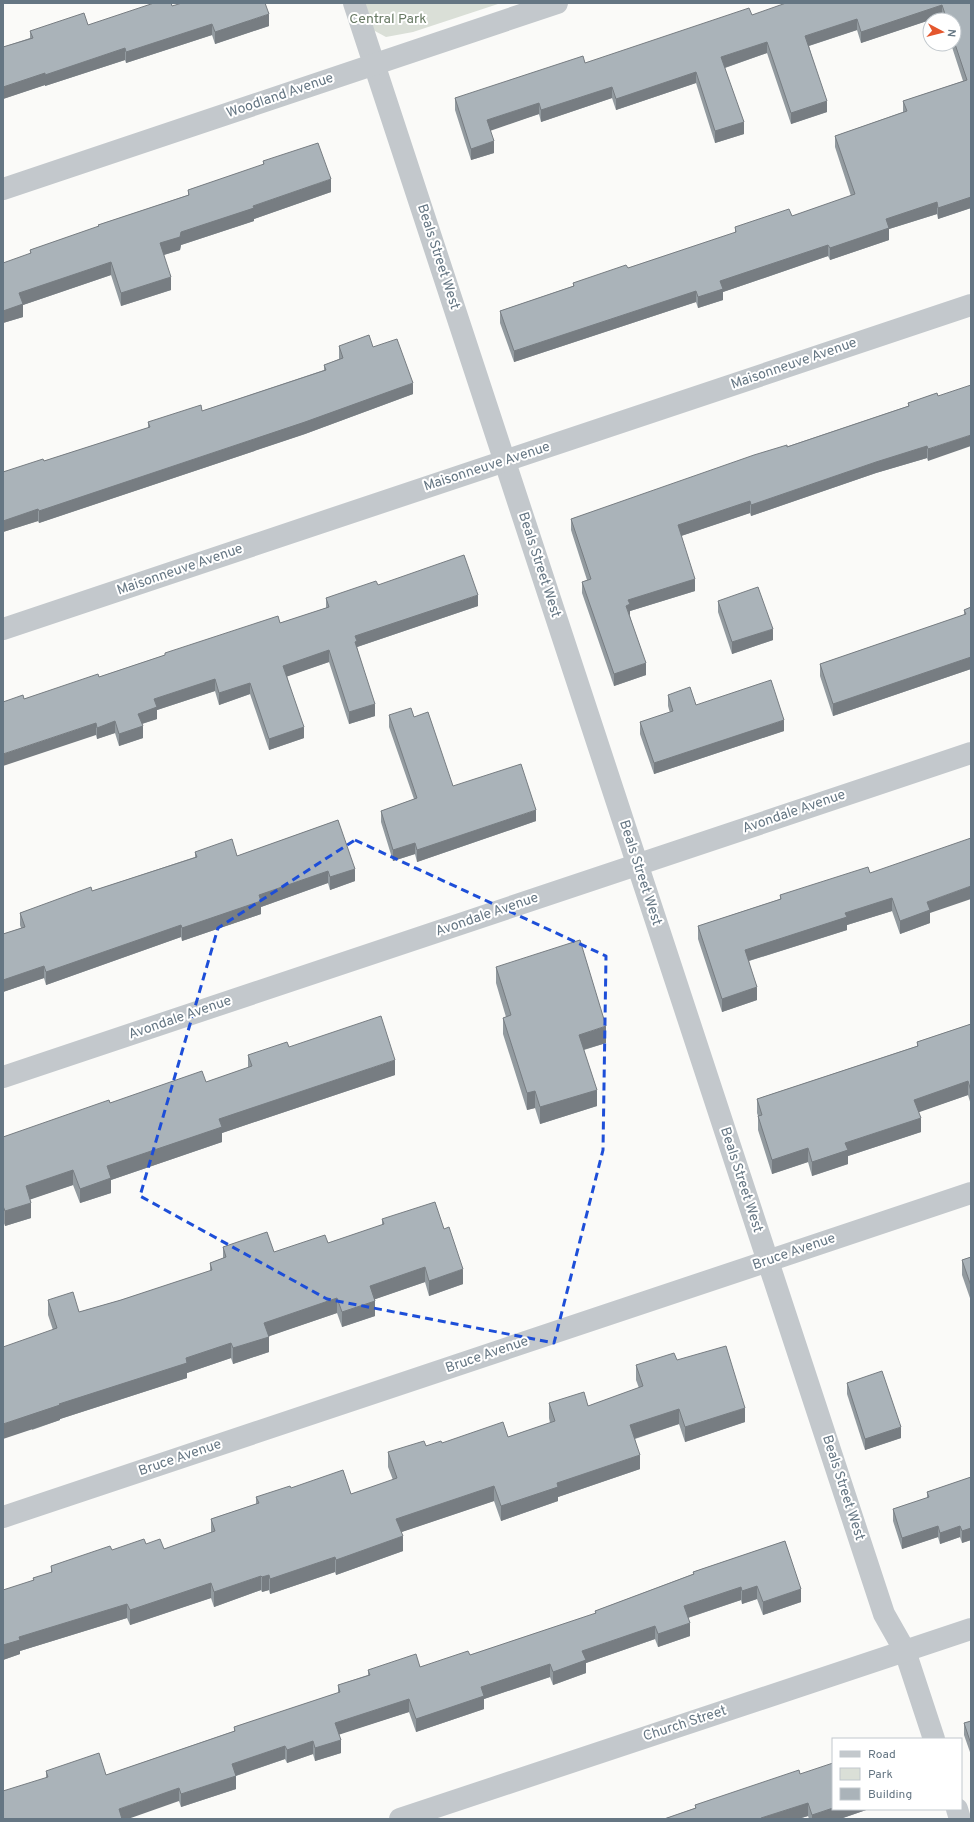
<svg xmlns="http://www.w3.org/2000/svg" width="974" height="1822" viewBox="0 0 974 1822" font-family="Overpass,sans-serif">
<style>
.green{fill:#dadfd7}
.lines{fill:none;stroke-linecap:round;stroke-linejoin:round}
.minor{stroke:#c3c8cc;stroke-width:22}
.wall{fill:#929a9f}
.shaded-wall{fill:#777d82}
.building{fill:#aab3b9;stroke:#777d82}
.marked{fill:none;stroke:#1d4ed8;stroke-width:3;stroke-dasharray:8 5;stroke-linejoin:round}
.labels{text-anchor:middle;dominant-baseline:central;stroke-width:4;stroke-linejoin:round;paint-order:stroke}
.park-label{font-size:14px;fill:#687a64;stroke:#fff}
.street-label{font-size:14px;fill:#657683;stroke:#fff}
</style>
<rect width="100%" height="100%" fill="#fafaf8"/>
<path class="green" d="M364,3H501L413,32L386,37L373,30Z"/>
<g class="lines">
<g class="minor">
<path d="M354,3L884,1614L905,1651L934,1739"/>
<path d="M3,189L557,3"/>
<path d="M3,629L971,305"/>
<path d="M3,1077L971,753"/>
<path d="M3,1517L971,1193"/>
<path d="M957,1809L960,1819"/>
<path d="M400,1819L971,1629"/>
</g>
</g>
<g class="wall">
<path d="M971,3V208L938,219L937,214L889,229V240L830,260L828,256L723,292V300L698,308L696,302L514,362L500,323V311L573,286V283L628,268L735,233V227L792,216L851,196L835,147V136L903,112V101L963,81L951,44H954V20H943L942,16L861,43L857,30L809,46L827,112L791,124L767,53L725,68L744,134L715,143L696,83L616,110L612,98L541,122L539,114L490,130L494,153L471,160L455,110V98L585,63L752,15Z"/>
<path d="M172,6L269,26L215,44L212,35L126,63L125,60L45,86V85L3,99V47L30,38V31L88,25Z"/>
<path d="M263,161L331,192L254,219V221L181,245L180,250L164,255L171,290L121,306L111,275L23,305V317L3,323L30,253V250L98,227V225L188,195V190L263,165Z"/>
<path d="M339,346L373,347L413,394L305,434L39,523L38,521L3,532V472L44,461L148,428V422L202,411L324,370V365L339,359Z"/>
<path d="M937,393L928,461L927,458L876,473L751,516L750,513L681,536L695,591L630,611V616L646,675L614,686L582,593V582L587,580L571,530V519L908,406V403Z"/>
<path d="M378,585L478,606L357,647L375,716L349,724L329,662L287,676L304,738L269,750L250,694L219,705L215,691L157,710V719L142,724L143,738L119,746L115,733L97,739L96,735L24,699L99,677L165,655V653L280,623L326,608V598Z"/>
<path d="M718,601L773,640L732,654L718,612Z"/>
<path d="M971,607V669L833,716L820,676V664L964,615V610Z"/>
<path d="M668,695L696,705L784,731L654,774L640,734V722L670,713L668,706Z"/>
<path d="M389,715L414,717L453,786L536,821L417,862L415,854L393,861L381,822V811L414,799L389,727Z"/>
<path d="M338,820L355,881L330,890L328,883L261,907V914L182,941L181,937L46,985L44,978L3,992V934L21,928L20,925V913L92,891L195,857V852L237,856Z"/>
<path d="M870,873L930,913V923L900,934L892,911L847,925V930L749,961L757,1000L722,1012L698,939V926L780,899V895Z"/>
<path d="M496,967L606,1043L584,1050L597,1106L540,1124L535,1108L527,1110L503,1034V1018L506,1017L496,983Z"/>
<path d="M971,1024V1105L968,1095L918,1112L921,1132L848,1156V1164L812,1176L808,1162L772,1174L758,1130V1116L757,1113V1099L917,1046V1042Z"/>
<path d="M289,1047L395,1075L222,1133V1142L111,1180V1193L80,1203L73,1185L30,1199L31,1218L5,1226L3,1221V1137L110,1103L206,1082L248,1068V1055Z"/>
<path d="M382,1219L463,1284L429,1296L425,1282L375,1299V1316L342,1327L337,1313L269,1336V1352L233,1364L231,1358L187,1373V1378L60,1419V1420L32,1430L53,1330L48,1315V1300L79,1312L121,1300L210,1271V1263L223,1258V1247L274,1252L328,1243L382,1225Z"/>
<path d="M971,1257V1301L962,1275V1260Z"/>
<path d="M677,1360L745,1422L685,1442L679,1424L635,1439L640,1469L558,1497V1501L501,1521L494,1501L401,1532L403,1551L336,1575L335,1572L270,1594L269,1590L262,1592L261,1590L214,1607L211,1598L130,1625L127,1618L20,1651V1654L3,1660V1590L33,1581V1578L51,1573V1566L112,1550L146,1544L164,1549L211,1532V1519L256,1504V1497L291,1488L351,1494L393,1480L388,1467V1452L442,1443L508,1437L550,1423L549,1418V1403L588,1406L639,1388L636,1380V1365Z"/>
<path d="M847,1383L901,1438L865,1450L847,1394Z"/>
<path d="M971,1477V1540L962,1543L960,1537L940,1544L938,1537L902,1549L893,1521V1509L927,1498V1492Z"/>
<path d="M785,1541L801,1602L763,1615L757,1599L742,1604L741,1600L688,1618L690,1636L658,1647L655,1639L586,1663V1673L553,1685L550,1677L484,1699V1709L416,1732L409,1712L339,1734L341,1753L315,1761L313,1754L287,1763L285,1759L236,1776V1789L181,1807L179,1801L46,1777V1771L106,1775L234,1731V1727L338,1693V1685L368,1675V1670L420,1667L470,1655L595,1614V1611L693,1574V1572Z"/>
<path d="M971,1721V1755L964,1735V1723Z"/>
<path d="M800,1774L833,1809H869L840,1819H809L808,1816L798,1819H664L695,1808V1805Z"/>
</g>
<g class="shaded-wall">
<path d="M942,5V16L861,43V32Z"/>
<path d="M269,14V26L215,44V32Z"/>
<path d="M857,19V30L805,47V36Z"/>
<path d="M212,24V35L126,63V52Z"/>
<path d="M767,42V53L721,69V57Z"/>
<path d="M125,48V60L45,86V75Z"/>
<path d="M696,72V83L616,110V99Z"/>
<path d="M45,73V85L3,99V87Z"/>
<path d="M612,87V98L541,122V110Z"/>
<path d="M827,101V112L791,124V113Z"/>
<path d="M539,103V114L487,132V120Z"/>
<path d="M744,122V134L715,143V131Z"/>
<path d="M494,141V153L471,160V149Z"/>
<path d="M331,179V192L254,219V221L181,245L180,250L160,256V243L181,232L253,206Z"/>
<path d="M971,197V208L938,219V208Z"/>
<path d="M937,202V214L889,229V240L830,260V248L886,219Z"/>
<path d="M828,245V256L723,292V300L698,308V297L720,281Z"/>
<path d="M111,262V275L23,305V317L3,323V311L19,293Z"/>
<path d="M171,277V290L121,306V293Z"/>
<path d="M696,291V302L514,362V351Z"/>
<path d="M413,383V394L305,434L39,523V511Z"/>
<path d="M971,435V446L928,461V449Z"/>
<path d="M927,446V458L876,473L751,516V505L876,462Z"/>
<path d="M750,501V513L678,537V525Z"/>
<path d="M38,509V521L3,532V521Z"/>
<path d="M695,579V591L630,611V616L626,606L628,600Z"/>
<path d="M478,595V606L357,647V653H355V636Z"/>
<path d="M773,629V640L732,654V642Z"/>
<path d="M329,650V662L283,678V666Z"/>
<path d="M971,657V669L833,716V704Z"/>
<path d="M646,663V675L614,686V674Z"/>
<path d="M215,679V691L157,710V719L138,725V714L154,699Z"/>
<path d="M250,683V694L219,705V693Z"/>
<path d="M375,704V716L349,724V712Z"/>
<path d="M784,720V731L654,774V763Z"/>
<path d="M115,721V733L97,739V728Z"/>
<path d="M96,723V735L3,766V754Z"/>
<path d="M143,726V738L119,746V734Z"/>
<path d="M304,727V738L269,750V739Z"/>
<path d="M536,810V821L417,862V850Z"/>
<path d="M415,843V854L393,861V850Z"/>
<path d="M355,869V881L330,890V877Z"/>
<path d="M328,871V883L261,907V914L182,941V928L259,895Z"/>
<path d="M971,886V899L930,913V923L900,934V921L927,902Z"/>
<path d="M892,898V911L847,925V930L745,962V950L845,913Z"/>
<path d="M181,925V937L46,985V972Z"/>
<path d="M44,966V978L3,992V980Z"/>
<path d="M757,987V1000L722,1012V999Z"/>
<path d="M606,1026V1043L579,1051V1035Z"/>
<path d="M395,1060V1075L222,1133V1142L111,1180V1193L80,1203V1189L107,1166L219,1119Z"/>
<path d="M968,1081V1095L914,1114V1100Z"/>
<path d="M597,1090V1106L540,1124V1107Z"/>
<path d="M535,1091V1108L527,1110V1093Z"/>
<path d="M921,1118V1132L848,1156V1164L812,1176V1162L845,1143Z"/>
<path d="M808,1148V1162L772,1174V1160Z"/>
<path d="M73,1170V1185L26,1201V1186Z"/>
<path d="M31,1203V1218L5,1226V1211Z"/>
<path d="M425,1267V1282L370,1301V1286Z"/>
<path d="M463,1269V1284L429,1296V1281Z"/>
<path d="M337,1298V1313L264,1338V1323Z"/>
<path d="M375,1301V1316L342,1327V1312Z"/>
<path d="M269,1337V1352L233,1364V1348Z"/>
<path d="M231,1343V1358L187,1373V1378L60,1419V1420L3,1439V1424L186,1358Z"/>
<path d="M745,1408V1422L685,1442V1427Z"/>
<path d="M679,1409V1424L630,1440V1425Z"/>
<path d="M901,1427V1438L865,1450V1439Z"/>
<path d="M640,1455V1469L558,1497V1501L501,1521V1506L557,1483Z"/>
<path d="M494,1486V1501L396,1534V1519Z"/>
<path d="M938,1526V1537L902,1549V1538Z"/>
<path d="M960,1526V1537L940,1544V1533Z"/>
<path d="M971,1528V1540L962,1543V1531Z"/>
<path d="M403,1536V1551L336,1575V1560Z"/>
<path d="M335,1557V1572L270,1594V1579Z"/>
<path d="M269,1575V1590L262,1592V1577Z"/>
<path d="M261,1576V1590L214,1607V1592Z"/>
<path d="M211,1583V1598L130,1625V1610Z"/>
<path d="M757,1586V1599L742,1604V1591Z"/>
<path d="M741,1587V1600L684,1619V1606Z"/>
<path d="M801,1589V1602L763,1615V1602Z"/>
<path d="M127,1604V1618L20,1651V1654L3,1660V1645L19,1637Z"/>
<path d="M690,1623V1636L658,1647V1634Z"/>
<path d="M655,1626V1639L586,1663V1673L553,1685V1672L582,1651Z"/>
<path d="M550,1664V1677L484,1699V1709L416,1732V1719L481,1687Z"/>
<path d="M409,1699V1712L335,1736V1723Z"/>
<path d="M341,1740V1753L315,1761V1748Z"/>
<path d="M313,1741V1754L287,1763V1750Z"/>
<path d="M285,1746V1759L232,1777V1764Z"/>
<path d="M236,1776V1789L181,1807V1794Z"/>
<path d="M179,1788V1801L128,1819H119V1809Z"/>
<path d="M808,1803V1816L798,1819H761V1818Z"/>
<path d="M833,1808V1809H869L840,1819H812V1815Z"/>
</g>
<g class="building">
<path d="M154,3H171L172,6L182,3H265L269,14L215,32L212,24L126,52L125,48L45,75V73L3,87V47L33,38L30,31L84,13L88,25Z"/>
<path d="M786,3H971V197L938,208L937,202L886,219L889,228L830,248L828,245L720,281L723,289L698,297L696,291L514,351L500,311L574,286L573,283L626,265L628,268L736,232L735,227L789,209L792,216L855,194L835,136L907,111L903,101L967,80L954,41V20H947L942,5L861,32L857,19L805,36L827,101L791,113L767,42L721,57L744,122L715,131L696,72L616,99L612,87L541,110L539,103L487,120L494,141L471,149L455,98L583,56L585,63L749,8L752,15Z"/>
<path d="M318,143L331,179L253,206L254,208L181,232L180,237L160,243L171,277L121,293L111,262L19,293L23,304L3,311V263L31,253L30,250L99,226L98,225L189,195L188,190L264,164L263,161Z"/>
<path d="M369,335L373,347L397,339L413,383L305,422L39,511L38,509L3,521V472L43,459L44,461L150,427L148,422L201,405L202,411L326,370L324,365L343,358L339,346Z"/>
<path d="M971,385V435L928,449L927,446L876,462L751,505L750,501L678,525L695,579L628,600L630,604L626,606L646,663L614,674L582,582L591,579L571,519L754,455L787,445V447L909,406L908,403L937,393L938,396Z"/>
<path d="M464,555L478,595L355,636L357,641L355,642L375,704L349,712L329,650L283,666L304,727L269,739L250,683L219,693L215,679L154,699L157,707L138,714L143,726L119,734L115,721L97,728L96,723L3,754V702L23,695L24,699L98,674L99,677L165,655V653L278,616L280,623L329,607L326,598L376,581L378,585Z"/>
<path d="M758,587L773,629L732,642L718,601Z"/>
<path d="M971,607V657L833,704L820,664L966,614L964,610Z"/>
<path d="M771,680L784,720L654,763L640,722L673,711L668,695L690,687L696,705Z"/>
<path d="M411,708L414,717L428,712L453,786L521,764L536,810L417,850L415,843L393,850L381,811L417,798L389,715Z"/>
<path d="M338,820L355,869L330,877L328,871L259,895L261,901L182,928L181,925L46,972L44,966L3,980V934L25,927L20,913L91,887L92,891L197,857L195,852L232,839L237,856Z"/>
<path d="M971,838V886L927,902L930,910L900,921L892,898L845,913L847,917L745,950L757,987L722,999L698,926L781,899L780,895L868,867L870,873Z"/>
<path d="M580,940L606,1026L579,1035L597,1090L540,1107L535,1091L527,1093L503,1018L511,1015L496,967Z"/>
<path d="M381,1016L395,1060L219,1119L222,1127L107,1166L111,1178L80,1189L73,1170L26,1186L31,1203L5,1211L3,1206V1137L109,1100L110,1103L202,1071L206,1082L252,1066L248,1055L287,1042L289,1047Z"/>
<path d="M971,1024V1091L968,1081L914,1100L921,1118L845,1143L848,1150L812,1162L808,1148L772,1160L758,1116L762,1115L757,1099L918,1046L917,1042Z"/>
<path d="M435,1202L444,1229L449,1227L463,1269L429,1281L425,1267L370,1286L375,1301L342,1312L337,1298L264,1323L269,1337L233,1348L231,1343L186,1358L187,1363L59,1404L60,1405L3,1424V1347L57,1328L48,1300L73,1292L79,1312L121,1300L212,1270L210,1263L226,1257L223,1247L267,1232L274,1252L325,1235L328,1243L384,1224L382,1219Z"/>
<path d="M971,1257V1286L962,1260Z"/>
<path d="M726,1346L745,1408L685,1427L679,1409L630,1425L640,1455L557,1483L558,1487L501,1506L494,1486L396,1519L403,1536L336,1560L335,1557L270,1579L269,1575L262,1577L261,1576L214,1592L211,1583L130,1610L127,1604L19,1637L20,1640L3,1645V1590L34,1580L33,1578L52,1572L51,1566L110,1546L112,1550L144,1539L146,1544L160,1539L164,1549L215,1531L211,1519L259,1503L256,1497L290,1486L291,1488L343,1470L351,1494L397,1478L388,1452L424,1441L426,1446L441,1441L442,1443L503,1422L508,1437L555,1421L549,1403L584,1392L588,1406L643,1386L636,1365L674,1353L677,1360Z"/>
<path d="M882,1371L901,1427L865,1439L847,1383Z"/>
<path d="M971,1477V1528L962,1531L960,1526L940,1533L938,1526L902,1538L893,1509L929,1497L927,1492Z"/>
<path d="M785,1541L801,1589L763,1602L757,1586L742,1591L741,1587L684,1606L690,1623L658,1634L655,1626L582,1651L586,1660L553,1672L550,1664L481,1687L484,1696L416,1719L409,1699L335,1723L341,1740L315,1748L313,1741L287,1750L285,1746L232,1764L236,1776L181,1794L179,1788L119,1809L122,1819H3V1791L48,1777L46,1771L99,1753L106,1775L235,1731L234,1727L340,1692L338,1685L370,1675L368,1670L416,1654L420,1667L468,1651L470,1655L596,1613L595,1611L694,1574L693,1572Z"/>
<path d="M971,1721V1744L964,1723Z"/>
<path d="M833,1763V1808L812,1815L808,1803L761,1818V1819H664L696,1808L695,1805L799,1770L800,1774Z"/>
</g>
<path class="marked" d="M355,840L606,956L603,1150L554,1343L327,1299L140,1196L218,928Z"/>
<g class="labels">
<g class="park-label">
<text x="388" y="19">Central Park</text>
</g>
<g class="street-label">
<text transform="translate(280 96) rotate(-19)">Woodland Avenue</text>
<text transform="translate(438 257) rotate(72)">Beals Street West</text>
<text transform="translate(794 364) rotate(-19)">Maisonneuve Avenue</text>
<text transform="translate(487 467) rotate(-18)">Maisonneuve Avenue</text>
<text transform="translate(539 565) rotate(72)">Beals Street West</text>
<text transform="translate(180 570) rotate(-19)">Maisonneuve Avenue</text>
<text transform="translate(794 812) rotate(-19)">Avondale Avenue</text>
<text transform="translate(640 873) rotate(72)">Beals Street West</text>
<text transform="translate(487 915) rotate(-19)">Avondale Avenue</text>
<text transform="translate(180 1018) rotate(-19)">Avondale Avenue</text>
<text transform="translate(741 1180) rotate(72)">Beals Street West</text>
<text transform="translate(794 1252) rotate(-19)">Bruce Avenue</text>
<text transform="translate(487 1355) rotate(-19)">Bruce Avenue</text>
<text transform="translate(180 1458) rotate(-19)">Bruce Avenue</text>
<text transform="translate(843 1488) rotate(72)">Beals Street West</text>
<text transform="translate(685 1724) rotate(-18)">Church Street</text>
</g>
</g>
<rect width="974" height="1822" fill="none" stroke="#657683" stroke-width="8"/>
<rect x="832" y="1738" width="130" height="72" fill="#ffffff" stroke="#c1c8cd"/>
<rect x="840" y="1751" width="20" height="6" fill="#c3c8cc" stroke="#c1c8cd"/>
<text x="868" y="1758" font-size="12" fill="#657683">Road</text>
<rect x="840" y="1768" width="20" height="12" fill="#dadfd7" stroke="#c1c8cd"/>
<text x="868" y="1778" font-size="12" fill="#657683">Park</text>
<rect x="840" y="1788" width="20" height="12" fill="#aab3b9" stroke="#c1c8cd"/>
<text x="868" y="1798" font-size="12" fill="#657683">Building</text>
<g transform="translate(942 32) rotate(97)"><circle r="19" fill="#ffffff" stroke="#c1c8cd"/>
<path d="M0-3L7 15L0 10L-7 15Z" fill="#e4572e"/>
<text y="-6" font-size="11" font-weight="bold" text-anchor="middle" fill="#657683">N</text>
</g>
</svg>
